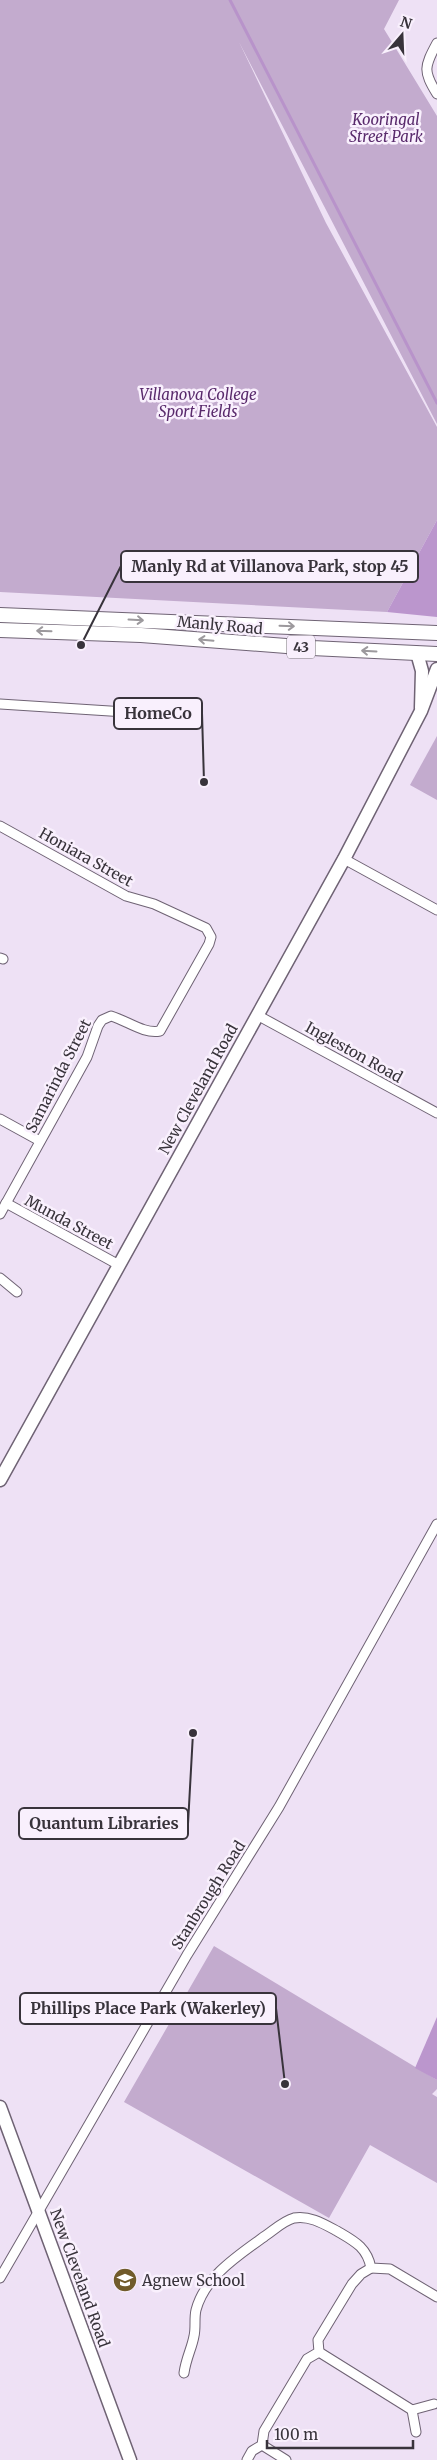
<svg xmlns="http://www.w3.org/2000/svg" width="437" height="2460" viewBox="0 0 437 2460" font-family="Merriweather,serif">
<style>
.green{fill:#c3abce}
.forest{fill:#bb96cd}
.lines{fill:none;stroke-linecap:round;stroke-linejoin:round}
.stream{stroke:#b893ca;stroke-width:3}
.street-casing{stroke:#6f6374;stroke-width:11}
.secondary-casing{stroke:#6f6374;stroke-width:15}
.primary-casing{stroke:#6f6374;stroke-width:16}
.street{stroke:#fff;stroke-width:9}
.secondary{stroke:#fff;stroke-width:12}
.primary{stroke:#fff;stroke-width:14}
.oneway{stroke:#9c999d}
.labels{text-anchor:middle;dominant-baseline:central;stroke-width:5;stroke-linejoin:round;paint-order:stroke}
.shield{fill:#f9f0fd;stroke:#726c75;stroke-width:1}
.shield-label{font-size:14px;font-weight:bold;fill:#38333b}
.park-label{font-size:15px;font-style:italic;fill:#592a6c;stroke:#f9f0fd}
.street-label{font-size:15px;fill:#38333b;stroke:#f9f0fd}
.poi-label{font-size:15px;fill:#38333b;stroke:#f9f0fd;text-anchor:start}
.leader{fill:none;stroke:#38333b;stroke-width:2}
.callout-dot{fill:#38333b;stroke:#f9f0fd;stroke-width:2}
.callout{fill:#f9f0fd;stroke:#38333b;stroke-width:2}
.callout-label{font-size:16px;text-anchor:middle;font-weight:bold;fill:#38333b}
</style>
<rect width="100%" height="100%" fill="#eee1f5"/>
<g class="green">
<path d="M0,0H399L384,29L437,116V424L239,42L326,223L437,427V520L387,612L0,592Z"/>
<path d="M437,736V800L410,785Z"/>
<path d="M214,1946L437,2080V2089L432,2094L437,2097V2183L370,2145L329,2218L124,2102Z"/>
</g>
<g class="forest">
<path d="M437,520V617L387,612Z"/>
<path d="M437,2017V2080L415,2068Z"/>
</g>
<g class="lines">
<path class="stream" d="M230,0L437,403"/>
<g class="street-casing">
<g id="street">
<path d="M437,43C424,67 423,71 437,94"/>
<path d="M0,704L141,713"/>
<path d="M0,826L126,896L154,904L206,928L211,937L209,944L160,1031C143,1034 128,1021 111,1016L102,1020L98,1026L87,1057L0,1214"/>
<path d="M344,859L437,910"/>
<path d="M0,958L3,959"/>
<path d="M257,1015L437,1113"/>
<path d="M0,1119L40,1141"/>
<path d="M6,1203L119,1265"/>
<path d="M0,1278L17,1292"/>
<path d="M0,2278L187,1955L279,1807L437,1524"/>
<path d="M319,2352L412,2410"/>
<path d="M184,2373C186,2358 192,2348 194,2336C196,2328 194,2318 196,2310C205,2276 239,2255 265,2236C274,2230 283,2221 294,2218C309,2215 324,2224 337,2231C354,2241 367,2247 371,2268L390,2269L437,2297"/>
<path d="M416,2432L412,2410L434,2404"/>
<path d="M262,2445L286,2460"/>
<path d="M247,2460L252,2451L262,2445L264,2431L307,2359L319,2352L318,2340L352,2284L361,2274L371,2268"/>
</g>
</g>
<g class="secondary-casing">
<g id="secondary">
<path d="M417,653L422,671L421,708"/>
<path d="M0,1480L344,859L421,711L437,669"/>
<path d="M0,2107L130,2460"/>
</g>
</g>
<g class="primary-casing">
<g id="primary">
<path d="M0,615L437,633"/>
<path d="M0,630L141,635L312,648L437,654"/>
</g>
</g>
<use href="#street" class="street"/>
<use href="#secondary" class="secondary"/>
<use href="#primary" class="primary"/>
</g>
<defs><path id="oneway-shaft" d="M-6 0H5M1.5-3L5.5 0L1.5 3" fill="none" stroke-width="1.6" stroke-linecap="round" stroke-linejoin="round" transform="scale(1.25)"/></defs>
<g class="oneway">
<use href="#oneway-shaft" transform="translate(136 620) rotate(3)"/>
<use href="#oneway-shaft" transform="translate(287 626) rotate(2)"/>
<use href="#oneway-shaft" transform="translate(44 631) rotate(-178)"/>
<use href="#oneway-shaft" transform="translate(206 640) rotate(-175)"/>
<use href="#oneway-shaft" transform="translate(369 651) rotate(-177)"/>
</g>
<defs>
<g id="school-disc" transform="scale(1.25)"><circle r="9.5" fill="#715b2b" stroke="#f9f0fd"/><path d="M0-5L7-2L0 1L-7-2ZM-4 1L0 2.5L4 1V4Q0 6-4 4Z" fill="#fff"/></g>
</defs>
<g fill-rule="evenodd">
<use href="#school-disc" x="125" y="2280"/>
</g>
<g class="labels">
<rect class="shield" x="287" y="635.5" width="28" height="23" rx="4"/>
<g class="shield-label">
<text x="301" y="647">43</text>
</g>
<g class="park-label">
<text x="386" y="119">Kooringal<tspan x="386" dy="17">Street Park</tspan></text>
<text x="198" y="394">Villanova College<tspan x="198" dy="17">Sport Fields</tspan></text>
</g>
<g class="street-label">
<text transform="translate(220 625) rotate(5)">Manly Road</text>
<text transform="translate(86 857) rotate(29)">Honiara Street</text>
<text transform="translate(354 1052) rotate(29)">Ingleston Road</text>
<text transform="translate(58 1076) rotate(-63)">Samarinda Street</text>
<text transform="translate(198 1089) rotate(-61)">New Cleveland Road</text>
<text transform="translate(69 1222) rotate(28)">Munda Street</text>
<text transform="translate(208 1895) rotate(-58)">Stanbrough Road</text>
<text transform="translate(80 2278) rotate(70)">New Cleveland Road</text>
</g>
<g class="poi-label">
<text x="142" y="2280">Agnew School</text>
</g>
</g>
<path class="leader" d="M81 645L121 566M204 782L202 713M193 1733L188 1824M285 2084L276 2008"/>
<g class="callout-dot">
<circle cx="81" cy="645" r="5"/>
<circle cx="204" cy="782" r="5"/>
<circle cx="193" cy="1733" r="5"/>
<circle cx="285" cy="2084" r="5"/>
</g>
<g class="callout">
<rect x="121" y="551" width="297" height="31" rx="5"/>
<rect x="114" y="698" width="88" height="31" rx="5"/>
<rect x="19" y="1808" width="169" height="31" rx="5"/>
<rect x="20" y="1993" width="256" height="31" rx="5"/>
</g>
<g class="callout-label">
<text x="270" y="572">Manly Rd at Villanova Park, stop 45</text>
<text x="158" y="719">HomeCo</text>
<text x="104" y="1829">Quantum Libraries</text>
<text x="148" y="2014">Phillips Place Park (Wakerley)</text>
</g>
<g transform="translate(402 35) rotate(19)" stroke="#f9f0fd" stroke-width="4" paint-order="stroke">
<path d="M0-4L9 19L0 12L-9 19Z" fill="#38333b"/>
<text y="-8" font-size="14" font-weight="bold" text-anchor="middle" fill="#38333b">N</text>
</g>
<path d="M267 2440v8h146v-8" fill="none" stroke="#38333b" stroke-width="2.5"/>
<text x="274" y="2440" font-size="15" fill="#38333b" stroke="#f9f0fd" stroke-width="4" paint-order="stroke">100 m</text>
</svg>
